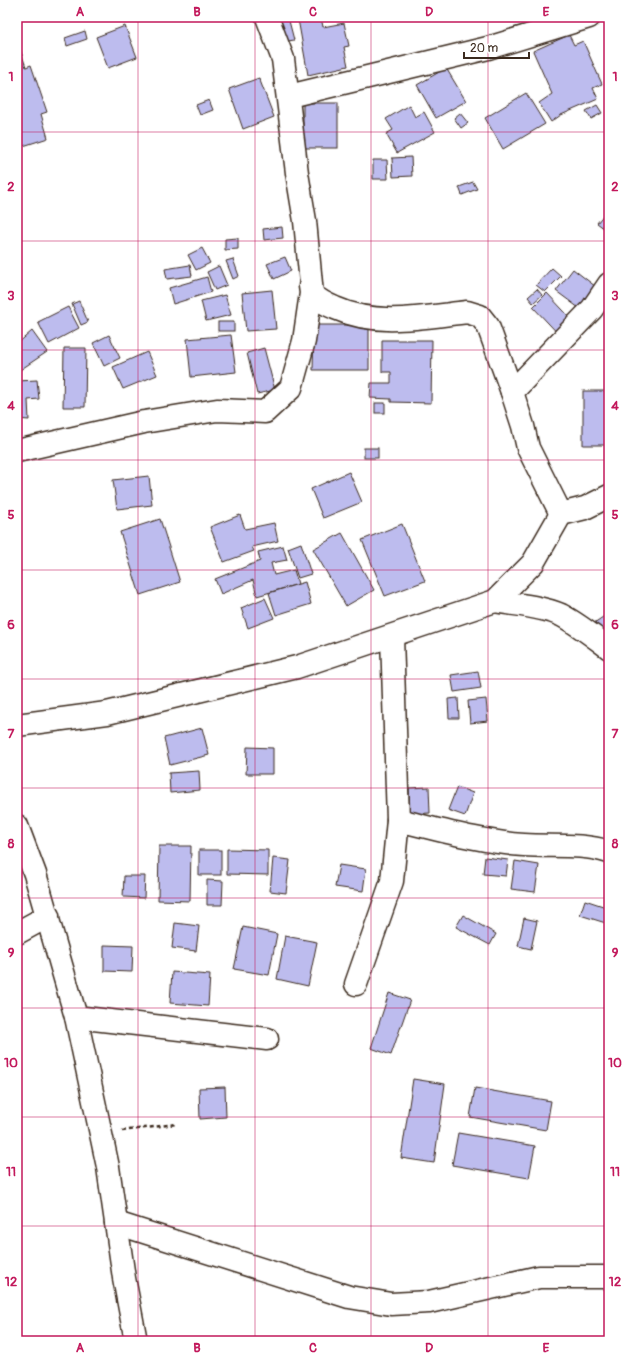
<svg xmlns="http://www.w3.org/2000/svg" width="626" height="1358" viewBox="0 0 626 1358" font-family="Pangolin,sans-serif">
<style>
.building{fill:#bdbcee;stroke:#3b2a1e}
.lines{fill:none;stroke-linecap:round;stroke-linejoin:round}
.street-casing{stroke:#3b2a1e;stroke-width:25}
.path{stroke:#3b2a1e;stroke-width:2.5;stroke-dasharray:4 3;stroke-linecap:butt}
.street{stroke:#fff;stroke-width:22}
.grid{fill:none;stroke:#c2185b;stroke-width:1;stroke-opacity:0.55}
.neatline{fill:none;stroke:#c2185b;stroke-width:1.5}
.grid-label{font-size:13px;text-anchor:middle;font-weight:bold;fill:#c2185b}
</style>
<rect width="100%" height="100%" fill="#fff"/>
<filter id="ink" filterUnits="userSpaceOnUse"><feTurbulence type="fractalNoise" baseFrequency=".025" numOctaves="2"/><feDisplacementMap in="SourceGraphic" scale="8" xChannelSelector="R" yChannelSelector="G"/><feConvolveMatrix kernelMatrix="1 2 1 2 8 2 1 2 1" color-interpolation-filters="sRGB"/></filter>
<g filter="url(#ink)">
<g class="building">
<path d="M288,17L294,40L283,42L277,18Z"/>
<path d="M309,17H321L323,27L344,23L349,46L344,47L348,66L308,75L298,19Z"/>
<path d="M125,26L137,57L108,68L96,37Z"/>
<path d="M85,31L87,39L67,46L65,38Z"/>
<path d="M569,35L574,45L583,41L602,84L593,88L598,99L561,115L551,122L539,103L552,94L533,51Z"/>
<path d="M17,40L26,67L31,65L47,112L41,114L48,138L17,148Z"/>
<path d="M446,68L466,101L436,118L417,85Z"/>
<path d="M259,78L274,117L243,129L229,89Z"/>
<path d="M526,93L545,124L503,149L485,118Z"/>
<path d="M209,100L213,110L200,115L196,105Z"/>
<rect x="303" y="103" width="35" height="45"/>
<path d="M409,105L415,117L424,112L435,132L397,153L386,134L393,130L386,119Z"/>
<path d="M597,105L602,113L591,119L586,111Z"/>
<path d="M460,113L468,123L461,128L454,118Z"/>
<path d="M411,157L412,176L393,177L392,158Z"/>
<path d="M373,160H387L388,179H373Z"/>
<path d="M473,182L477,189L462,195L459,187Z"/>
<path d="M609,208V232L597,223Z"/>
<path d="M282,227L283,238L264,240L263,229Z"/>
<path d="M238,238V249L225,250V239Z"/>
<path d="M202,248L210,263L196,270L188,255Z"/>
<path d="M285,257L291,271L274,279L267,264Z"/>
<path d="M233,259L239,276L233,279L226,261Z"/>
<path d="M190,265L192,276L167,279L165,269Z"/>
<path d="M219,266L227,285L215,290L207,272Z"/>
<path d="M552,268L561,276L545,292L536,285Z"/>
<path d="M573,269L600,290L583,311L556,291Z"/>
<path d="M207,277L211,292L173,304L169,288Z"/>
<path d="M537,289L542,295L533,303L528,297Z"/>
<path d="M272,290L276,329L246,331L242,293Z"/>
<path d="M547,293L578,326L564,340L533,307Z"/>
<path d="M225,295L231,315L206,321L201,301Z"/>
<path d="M79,301L88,322L81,325L72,304Z"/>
<path d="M68,307L79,328L49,344L38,322Z"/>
<rect x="218" y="322" width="16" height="9"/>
<path d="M314,325H369V370H313Z"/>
<path d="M32,331L47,352L17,372V344Z"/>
<path d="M109,335L120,358L104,366L93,343Z"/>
<path d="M231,335L236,372L191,377L187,339Z"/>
<path d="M382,340H432L431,403L391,402V399L370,398L371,383H391V372H382Z"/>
<path d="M64,348H86L85,407H63Z"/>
<path d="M264,348L275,390L257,394L247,353Z"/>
<path d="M147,352L157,375L123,389L113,367Z"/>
<path d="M37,380L39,399L28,400L29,420L17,419V381Z"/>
<rect x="583" y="391" width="26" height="54"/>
<rect x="375" y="403" width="10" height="10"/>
<rect x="364" y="448" width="14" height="10"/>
<path d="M349,472L362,502L323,518L311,489Z"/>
<path d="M149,476L152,505L117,509L113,480Z"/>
<path d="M240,515L245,529L274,523L278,541L252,547L254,551L224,562L210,527Z"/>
<path d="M160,519L180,582L140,595L120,532Z"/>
<path d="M402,524L425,581L385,596L362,540Z"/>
<path d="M342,533L374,590L346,606L313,549Z"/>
<path d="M301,543L311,574L298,578L288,548Z"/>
<path d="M283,546L287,560L271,563L274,575L294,570L298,584L257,596L253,580L221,594L215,579L260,561L258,552Z"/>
<path d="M305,582L311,604L276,615L269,593Z"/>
<path d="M265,598L274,618L248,628L241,608Z"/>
<path d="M609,613V629L602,634L594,623Z"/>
<path d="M478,671L481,688L454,692L451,675Z"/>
<path d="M458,698L459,718H449L448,699Z"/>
<path d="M486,699L488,721L470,723L468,701Z"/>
<path d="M202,728L209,755L170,765L164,738Z"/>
<path d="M247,747L273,748V774H246Z"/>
<path d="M199,771L200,790L170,793L169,773Z"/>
<path d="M429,787L430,813L410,814L409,788Z"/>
<path d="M457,787L473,793L465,816L448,810Z"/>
<path d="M159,846H191L190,901L158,900Z"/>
<path d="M227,849L268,850V875L227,874Z"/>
<rect x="199" y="850" width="22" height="25"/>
<path d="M485,857L508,860L506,876L483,874Z"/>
<path d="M273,858L290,860L286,893L270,891Z"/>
<path d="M515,861L539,865L535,892L511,889Z"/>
<path d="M339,865L366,869L363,891L335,887Z"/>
<path d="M124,876H145L144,898L123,897Z"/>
<path d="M207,880L223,881L222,905H207Z"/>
<path d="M585,900L609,908V924L580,915Z"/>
<path d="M463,915L496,934L490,945L456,927Z"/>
<path d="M524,918L537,921L531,949L518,946Z"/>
<path d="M175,923L199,926L196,951L172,948Z"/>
<path d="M243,927L277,934L269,975L234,969Z"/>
<path d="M285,936L317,942L308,986L277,979Z"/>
<path d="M104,945L133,946L132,972L104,971Z"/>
<path d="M172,972L210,975L208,1006L170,1003Z"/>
<path d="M389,993L410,1000L391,1055L371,1048Z"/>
<path d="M413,1079L445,1084L434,1163L401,1158Z"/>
<path d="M225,1087L226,1117L200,1119L199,1088Z"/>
<path d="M475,1088L551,1101L546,1130L470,1117Z"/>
<path d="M458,1133L535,1146L529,1178L452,1165Z"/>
</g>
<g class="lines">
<g class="street-casing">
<g id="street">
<path d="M267,17L283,59L297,173L305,221L312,294C319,301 326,304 335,308C377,327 423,317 467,312L480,316L488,326L512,392"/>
<path d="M289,96L488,48L589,17"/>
<path d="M17,451L144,422L217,410L265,412L291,388L304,341L311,293L310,286"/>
<path d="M561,514L528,448L523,426L512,392L592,309L609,284"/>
<path d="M495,601C516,605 541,606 561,615C578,624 593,636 609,648"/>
<path d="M17,725L107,713L297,667L495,601L533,563L561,514L585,508L609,496"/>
<path d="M398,820C440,830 482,842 524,845C552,847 581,843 609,852"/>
<path d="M17,826L35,874L76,1017L108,1167L124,1278L136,1341"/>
<path d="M17,933L48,916"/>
<path d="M356,984L392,881L398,820L392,637"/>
<path d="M76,1017L267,1039"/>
<path d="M116,1223L349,1297L391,1304L429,1302L539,1277H609"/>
</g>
</g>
<path class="path" d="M122,1131L176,1124"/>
<use href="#street" class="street"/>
</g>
</g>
<path class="grid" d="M138,17V1341M255,17V1341M371,17V1341M488,17V1341M17,132H609M17,241H609M17,350H609M17,460H609M17,570H609M17,679H609M17,788H609M17,898H609M17,1008H609M17,1117H609M17,1226H609"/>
<rect width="626" height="1358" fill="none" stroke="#fff" stroke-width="44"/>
<path d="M464 52v6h65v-6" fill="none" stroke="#3b2a1e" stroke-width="2"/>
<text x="470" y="52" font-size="12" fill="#3b2a1e" stroke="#ffffff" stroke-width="3" paint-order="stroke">20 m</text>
<rect x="22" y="22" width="582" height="1314" class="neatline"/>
<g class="grid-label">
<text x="80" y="16">A</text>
<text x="197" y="16">B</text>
<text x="313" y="16">C</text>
<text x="429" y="16">D</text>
<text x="546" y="16">E</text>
<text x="11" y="81">1</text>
<text x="615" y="81">1</text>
<text x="11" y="191">2</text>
<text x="615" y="191">2</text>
<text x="11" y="300">3</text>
<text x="615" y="300">3</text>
<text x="11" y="410">4</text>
<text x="615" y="410">4</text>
<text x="11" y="519">5</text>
<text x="615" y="519">5</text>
<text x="11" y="629">6</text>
<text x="615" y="629">6</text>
<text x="11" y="738">7</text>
<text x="615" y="738">7</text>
<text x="11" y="848">8</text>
<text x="615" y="848">8</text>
<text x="11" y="957">9</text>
<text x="615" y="957">9</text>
<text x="11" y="1067">10</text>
<text x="615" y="1067">10</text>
<text x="11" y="1176">11</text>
<text x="615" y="1176">11</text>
<text x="11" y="1286">12</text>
<text x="615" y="1286">12</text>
<text x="80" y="1352">A</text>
<text x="197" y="1352">B</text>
<text x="313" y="1352">C</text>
<text x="429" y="1352">D</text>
<text x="546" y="1352">E</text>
</g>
</svg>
